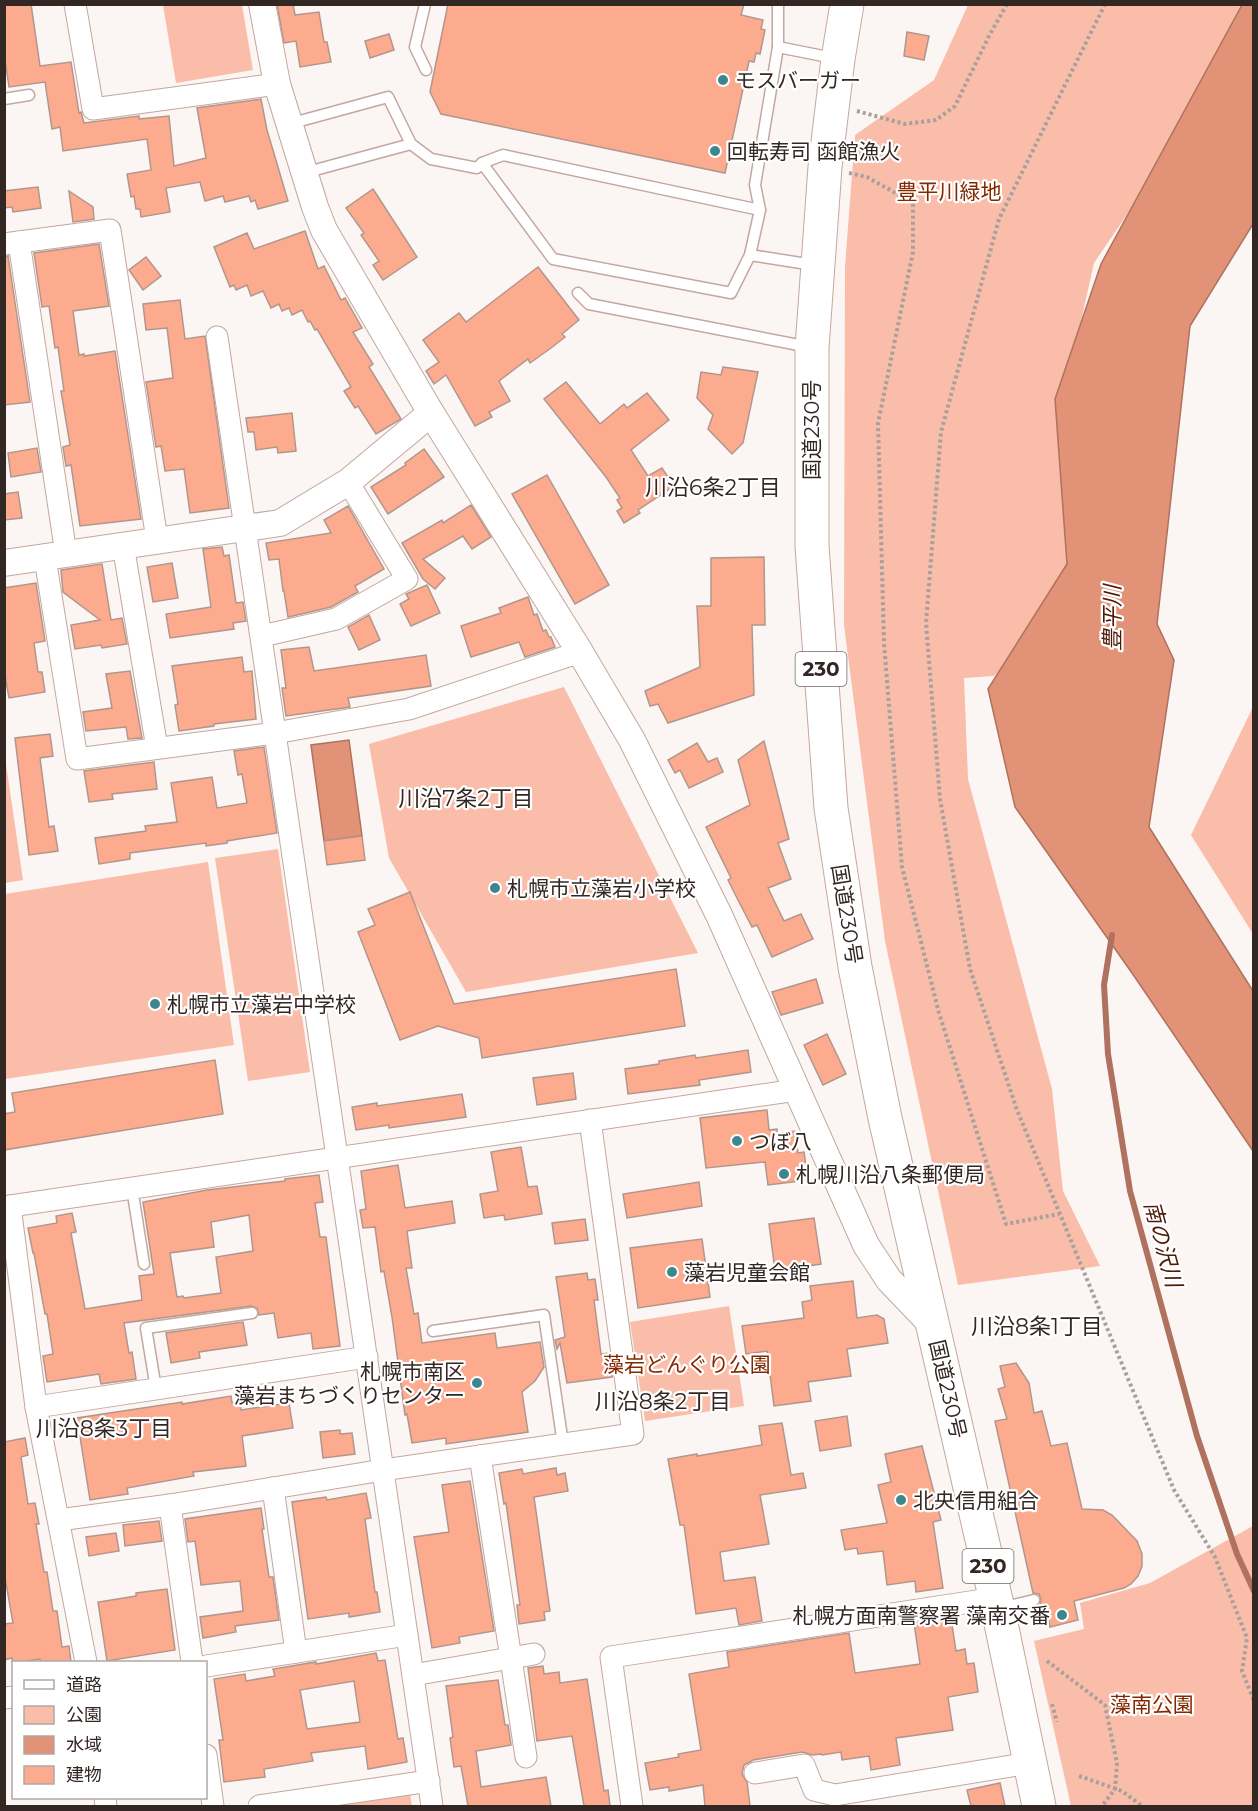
<svg xmlns="http://www.w3.org/2000/svg" width="1258" height="1811" viewBox="0 0 1258 1811" font-family="Montserrat,'Noto Sans JP',sans-serif">
<style>
.green{fill:#f9bda9}
.water{fill:#e29277;stroke:#ae725e;stroke-width:1.5}
.lines{fill:none;stroke-linecap:round;stroke-linejoin:round}
.stream{stroke:#ae725e;stroke-width:6}
.building{fill:#fdab8f;stroke:#b2968c;stroke-width:1.5;fill-rule:evenodd}
.service-casing{stroke:#c4a79e;stroke-width:13}
.minor-casing{stroke:#c4a79e;stroke-width:23}
.tertiary-casing{stroke:#c4a79e;stroke-width:28}
.trunk-casing{stroke:#c4a79e;stroke-width:35}
.path{stroke:#a8a09d;stroke-width:4;stroke-dasharray:3 3;stroke-linecap:butt}
.service{stroke:#fff;stroke-width:10}
.minor{stroke:#fff;stroke-width:21}
.tertiary{stroke:#fff;stroke-width:26}
.trunk{stroke:#fff;stroke-width:33}
.poi-dot{fill:#3e868d;stroke:#fff;stroke-width:2}
.labels{text-anchor:middle;dominant-baseline:central;stroke-width:4.5;stroke-linejoin:round;paint-order:stroke}
.shield{fill:#fff;stroke:#706866;stroke-width:1.5}
.shield-label{font-size:20px;font-weight:bold;fill:#332724}
.poi-label{font-size:21px;fill:#332724;stroke:#fff;text-anchor:start}
.park-label{font-size:21px;fill:#852800;stroke:#fff}
.street-label{font-size:21px;fill:#332724;stroke:#fff}
.neighbourhood-label{font-size:22px;fill:#332724;stroke:#fff}
.water-label{font-size:22px;font-style:italic;fill:#4d1b08;stroke:#fff}
</style>
<rect width="100%" height="100%" fill="#fbf5f3"/>
<g class="green">
<path d="M163,5H242L253,70L176,83Z"/>
<path d="M968,5H1246L1173,147L1094,263L1079,330V557L1036,635L994,676L964,678L968,779L1052,1089L1063,1191L1100,1266L958,1285L885,941L844,625L845,267L855,135L934,80Z"/>
<path d="M564,687L698,953L466,992L389,858L369,744Z"/>
<path d="M1253,707V934L1191,835Z"/>
<path d="M5,757L23,880L5,883H4Z"/>
<path d="M278,849L310,1072L248,1081L215,858Z"/>
<path d="M208,862L234,1045L5,1079V894Z"/>
<path d="M729,1306L744,1406L645,1421L630,1322Z"/>
<path d="M1253,1526V1806H1071L1034,1641L1084,1629L1080,1603L1150,1583Z"/>
<path d="M410,1793L412,1806H319Z"/>
</g>
<g class="water">
<path d="M1242,5H1253V224L1190,326L1157,624L1174,660L1149,827L1253,991V1151L1132,973L1015,807L988,689L1067,564L1055,399L1101,264Z"/>
<path d="M349,740L362,836L324,841L311,745Z"/>
</g>
<g class="lines">
<path class="stream" d="M1112,935L1104,985L1108,1054L1130,1191L1197,1436L1237,1554L1254,1591"/>
</g>
<g class="building">
<path d="M4,4H31L40,66L71,62L79,113L81,112L84,123L139,116V119L169,116L174,166L206,158L197,108L261,99L267,130L288,201L258,209L255,200L251,202L249,196L225,202L223,196L205,201L200,182L166,188L170,212L141,217L140,209H136L134,196L131,197L127,174L151,170L147,139L63,151L60,127L52,129L45,82L9,87L4,53Z"/>
<path d="M277,4H293L295,15L319,12L324,42H327L331,62L300,67L296,41L284,43Z"/>
<path d="M448,4H744L741,15L763,20L761,29L765,30L760,54L756,53L754,62L749,61L725,173L441,114L430,92Z"/>
<path d="M907,32L929,36L924,60L904,56Z"/>
<path d="M389,34L394,50L370,58L365,41Z"/>
<path d="M38,187L41,208L13,212L12,207L4,208V191Z"/>
<path d="M373,189L417,257L383,280L373,265L379,261L361,235L364,233L346,208Z"/>
<path d="M69,191L93,207L94,219L73,222Z"/>
<path d="M305,231L318,269L324,266L341,300L345,298L362,328L353,332L373,364L369,367L401,419L376,434L358,406L355,408L344,391L351,387L317,329L315,330L310,321L308,322L302,310L292,315L289,308L282,311L279,304L271,308L263,291L251,296L247,285L236,290L234,285L230,287L214,247L247,233L254,249Z"/>
<path d="M99,244L109,306L73,311L79,355L84,354V356L115,351L141,519L80,526L71,465L66,466L63,447L70,445L61,391H64L58,347L55,348L49,306L42,307L34,253Z"/>
<path d="M8,256L30,402L4,405V257Z"/>
<path d="M146,257L161,276L143,290L129,270Z"/>
<path d="M538,267L579,320L562,334L565,337L551,348L530,363L528,359L499,381L510,401L489,412L492,417L475,426L446,375L434,384L426,371L439,362L423,340L459,313L466,322Z"/>
<path d="M180,300L185,339L205,336L229,508L190,513L184,469L165,471L161,446L156,447L146,382L173,378L167,328L146,330L143,304Z"/>
<path d="M723,367L758,372L743,443L732,454L708,429L713,415L697,398L701,372L721,375Z"/>
<path d="M566,382L600,424L624,404L627,408L647,393L669,420L631,450L648,476L662,468L674,486L638,510L640,513L624,523L617,511L622,508L617,500L620,498L606,477L544,399Z"/>
<path d="M292,413L296,451L278,453L277,447L256,450L254,432H248L246,418Z"/>
<path d="M37,448L41,472L11,477L8,453Z"/>
<path d="M424,449L444,477L388,514L371,487L406,465L405,463Z"/>
<path d="M547,475L609,585L575,604L512,494Z"/>
<path d="M18,492L22,518L4,520V494Z"/>
<path d="M471,505L491,537L472,549L463,536L423,559L445,578L435,589L423,579L402,543L442,520L443,523Z"/>
<path d="M348,506L384,569L355,586L358,592L331,607L288,617L284,591H283L279,559L269,560L266,543L331,533L324,520Z"/>
<path d="M222,547L224,556L229,555L236,603L243,602L246,621L233,623L234,629L170,638L166,614L211,607L203,549Z"/>
<path d="M764,557L765,625H752L754,695L668,723L658,704L650,706L645,691L700,667L697,606H711V558Z"/>
<path d="M172,563L178,598L153,602L147,567Z"/>
<path d="M102,564L111,620L122,618L127,644L102,648L101,645L75,649L71,625L100,620L63,592L61,570Z"/>
<path d="M36,583L45,641L34,643L38,672H42L45,692L9,698L4,670V588Z"/>
<path d="M427,585L440,613L411,626L400,604L409,599L406,594Z"/>
<path d="M528,597L534,615L537,614L543,631L546,630L549,637H551L555,647L525,657L519,642L471,657L461,626L501,613L499,608Z"/>
<path d="M369,615L380,640L359,650L348,627Z"/>
<path d="M309,647L314,671L426,655L431,686L348,698L350,707L286,716L282,688H286L281,650Z"/>
<path d="M242,657L244,672L252,671L256,719L214,724V726L179,731L175,705L178,704L172,666Z"/>
<path d="M130,671L142,738L128,739L126,727L86,731L83,712L112,708L106,674Z"/>
<path d="M50,734L53,756L40,758L49,827L54,826L58,851L29,855L15,738Z"/>
<path d="M764,741L789,839L778,843L791,879L768,888L784,921L801,914L813,939L772,957L757,925L752,927L740,904L728,880L731,878L706,827L750,805L738,760Z"/>
<path d="M697,743L708,762L717,758L723,772L689,788L680,770L675,773L668,760Z"/>
<path d="M264,747L277,833L227,841V843L206,846V843L130,853V859L99,864L95,838L146,831L145,826L177,822L171,783L212,777L217,808L247,803L242,774L238,775L234,751Z"/>
<path d="M154,762L157,789L112,794L113,799L89,802L84,771Z"/>
<path d="M362,836L365,860L327,865L324,841Z"/>
<path d="M410,892L454,1004L676,969L685,1026L482,1058L479,1038L438,1026L400,1040L358,932L375,925L368,909Z"/>
<path d="M816,979L823,1003L781,1015L772,992Z"/>
<path d="M827,1034L846,1074L823,1085L804,1045Z"/>
<path d="M748,1050L751,1072L699,1080L700,1085L628,1094L625,1069L659,1064V1061L695,1055L696,1058Z"/>
<path d="M215,1060L223,1114L4,1150V1114L15,1112L12,1093Z"/>
<path d="M573,1073L576,1099L537,1105L533,1078Z"/>
<path d="M462,1094L466,1117L389,1128V1125L356,1130L352,1107L377,1103V1106Z"/>
<path d="M767,1110L769,1130L777,1129V1134L795,1131L798,1153L804,1152L808,1180L768,1185L765,1162L706,1168L700,1118Z"/>
<path d="M521,1147L528,1187L537,1186L542,1214L505,1220L504,1215L484,1218L480,1194L498,1191L491,1152Z"/>
<path d="M398,1165L405,1208L452,1201L455,1223L407,1231L412,1268H406L414,1314L418,1313L422,1343L495,1333L497,1348L540,1342L544,1367L535,1381L522,1392L528,1432L446,1444V1438L412,1443L407,1414L405,1415L392,1317L384,1271L381,1272L375,1227L363,1228L360,1210L366,1209L361,1171Z"/>
<path d="M319,1175L323,1202L315,1203L320,1237H326L340,1346L313,1349L311,1333L278,1338L274,1313L259,1315L257,1308L251,1306L124,1323L129,1353L132,1352L136,1379L101,1384L99,1374L47,1382L43,1356L53,1354L47,1314H45L34,1253H33L28,1228L57,1223L56,1216L72,1213L76,1232L71,1233L85,1309L142,1300L139,1276L154,1274L143,1202L207,1190L285,1181V1179ZM249,1215L253,1251L216,1257L221,1293L184,1298L183,1296L177,1297L170,1253L214,1247L211,1222Z"/>
<path d="M699,1182L702,1206L627,1218L623,1194Z"/>
<path d="M814,1218L821,1264L775,1271L769,1224Z"/>
<path d="M585,1219L588,1240L555,1244L552,1223Z"/>
<path d="M702,1239L710,1297L638,1308L630,1248Z"/>
<path d="M587,1273L588,1280L595,1279L598,1300H594L601,1354L609,1353L612,1377L567,1383L560,1343L557,1349L555,1340L565,1337L556,1277Z"/>
<path d="M853,1281L857,1318L877,1315L884,1319L888,1343L847,1349L851,1376L808,1382L811,1401L774,1406L767,1351L746,1354L742,1326L804,1318L802,1302L812,1300L810,1286Z"/>
<path d="M243,1322L247,1345L199,1352L200,1358L171,1363L166,1333Z"/>
<path d="M1016,1363L1029,1383L1034,1413L1042,1411L1051,1446L1067,1443L1082,1509L1103,1510L1112,1515L1137,1541L1142,1554V1566L1138,1576L1131,1584L1124,1588L1074,1601L1078,1620L1050,1627L1046,1607L1036,1609V1607L1040,1605L1041,1599L1039,1594L1033,1593L995,1421L1007,1419L998,1389L1005,1387L1000,1366Z"/>
<path d="M231,1396L232,1403L240,1402L241,1410L289,1403L293,1428L242,1436L246,1466L193,1472L194,1476L127,1488L128,1494L90,1500L77,1418L182,1402V1404Z"/>
<path d="M847,1416L851,1446L820,1451L815,1421Z"/>
<path d="M782,1423L791,1475L803,1473L806,1488L760,1495L769,1544L720,1552L724,1581L755,1577L762,1621L739,1625L736,1608L696,1614L684,1525H680L668,1459L697,1454V1456L762,1445L759,1426Z"/>
<path d="M340,1430V1434L352,1433L355,1454L323,1458L320,1432Z"/>
<path d="M25,1438L28,1455L21,1457L28,1504L35,1503L39,1524H36L44,1572H47L53,1611H57L62,1647L69,1646L71,1662H41L40,1659L13,1663L12,1658L4,1660V1624L13,1623L4,1572V1442Z"/>
<path d="M922,1446L941,1520L933,1522L943,1588L916,1592L915,1581L887,1585L883,1551L858,1554L857,1548L845,1550L841,1530L887,1523L878,1485L891,1482L885,1454Z"/>
<path d="M556,1468L557,1475L565,1473L568,1491L534,1497L550,1611L544,1612L545,1620L519,1624L517,1605H520L506,1503L504,1504L499,1473L522,1469L523,1474Z"/>
<path d="M470,1481L494,1631L459,1637L460,1643L432,1648L414,1537L449,1532L442,1485Z"/>
<path d="M366,1493L371,1518L365,1519L375,1592H377L380,1612L349,1617V1613L308,1619L292,1502L326,1497L327,1500Z"/>
<path d="M261,1508L264,1529H262L269,1577H273L279,1620L235,1626L236,1632L203,1638L200,1617L243,1611L240,1581L201,1585L195,1541L188,1542L185,1519Z"/>
<path d="M159,1521L162,1541L125,1546L123,1525Z"/>
<path d="M116,1533L119,1551L89,1556L86,1537Z"/>
<path d="M167,1589L175,1650L107,1661L98,1602L136,1596V1593Z"/>
<path d="M951,1618L956,1651L965,1649L967,1664L974,1663L978,1692L948,1697L953,1730L896,1738L900,1765L871,1770L869,1756L842,1760L841,1752L822,1755L821,1754L812,1755L802,1752L753,1760L744,1765L742,1774L747,1782L750,1806H705L703,1785L669,1791V1787L650,1790L645,1763L679,1757L678,1754L701,1750L689,1674L729,1667L727,1652L849,1633L855,1673L920,1664L914,1623Z"/>
<path d="M376,1653L378,1661L385,1660L398,1739L403,1738L407,1762L368,1769L365,1746L311,1753L313,1761L264,1769L265,1777L224,1782L219,1740H223L214,1679L245,1674L246,1681L275,1676L273,1669L316,1662V1664ZM354,1681L360,1722L307,1729L300,1690Z"/>
<path d="M543,1666L544,1674L559,1672L560,1683L587,1679L604,1791L608,1790L610,1806H584L572,1736L537,1741L528,1668Z"/>
<path d="M498,1680L505,1725H508L511,1745L476,1751L481,1787L546,1777L551,1806H468L461,1766L454,1767L450,1738L453,1737L446,1686Z"/>
<path d="M1000,1783L1005,1806H971L967,1790Z"/>
</g>
<g class="lines">
<g class="service-casing">
<g id="service">
<path d="M425,4L415,47L426,70"/>
<path d="M778,47L833,58"/>
<path d="M4,99L29,95"/>
<path d="M289,124L388,97L411,144L431,159L477,168L482,163L503,155L760,210"/>
<path d="M482,163L553,259L731,293L750,255L760,210L755,185L778,47V4"/>
<path d="M304,173L411,144"/>
<path d="M750,255L814,265"/>
<path d="M578,293L589,304L809,347"/>
<path d="M132,1188L144,1264"/>
<path d="M433,1331L544,1315L563,1444"/>
<path d="M156,1389L146,1328L252,1313"/>
<path d="M1001,1608L1034,1600"/>
</g>
</g>
<g class="minor-casing">
<g id="minor">
<path d="M75,4L93,109L277,84"/>
<path d="M19,242L66,554"/>
<path d="M4,244L110,230L157,540"/>
<path d="M217,337L432,1806"/>
<path d="M123,545L157,748"/>
<path d="M45,558L77,759L275,733L409,709L580,652"/>
<path d="M262,636L336,619L407,579L348,482"/>
<path d="M10,1206L36,1407L86,1662"/>
<path d="M4,1207L796,1090"/>
<path d="M36,1407L367,1357"/>
<path d="M480,1456L526,1757"/>
<path d="M273,1488L296,1652"/>
<path d="M170,1505L192,1662"/>
<path d="M59,1520L170,1505L383,1470L633,1434L590,1120"/>
<path d="M206,1666L407,1635"/>
<path d="M413,1675L534,1654"/>
<path d="M4,1698L14,1697"/>
<path d="M206,1755L213,1806"/>
<path d="M755,1773L804,1765L814,1790L835,1795L1029,1763"/>
<path d="M105,1798L106,1806"/>
<path d="M259,1806L429,1781"/>
<path d="M632,1806L611,1657L996,1598"/>
</g>
</g>
<g class="tertiary-casing">
<g id="tertiary">
<path d="M262,4L277,84L315,207L324,230L431,413L580,652L632,740L719,915L866,1245L889,1280L933,1326"/>
<path d="M4,563L280,523L348,482L431,413"/>
</g>
</g>
<g class="trunk-casing">
<path id="trunk" d="M847,4L838,59L825,167L812,348V546L831,808L855,967L885,1118L998,1609L1039,1806"/>
</g>
<g class="path">
<path d="M1105,4L999,219L941,432L926,623L940,799L970,969L1017,1110L1174,1490L1215,1557L1247,1638L1242,1671L1254,1701"/>
<path d="M857,111L905,124L936,120L955,106L989,36L1007,4"/>
<path d="M849,173L867,177L913,203V252L878,423L884,643L902,867L939,1013L1006,1224L1059,1214"/>
<path d="M1047,1661L1105,1705L1117,1763L1115,1789L1102,1806"/>
<path d="M1052,1704L1057,1722"/>
<path d="M1079,1776L1122,1791L1142,1806"/>
</g>
<use href="#service" class="service"/>
<use href="#minor" class="minor"/>
<use href="#tertiary" class="tertiary"/>
<use href="#trunk" class="trunk"/>
</g>
<g class="poi-dot">
<circle cx="723" cy="80" r="6"/>
<circle cx="715" cy="151" r="6"/>
<circle cx="495" cy="888" r="6"/>
<circle cx="155" cy="1004" r="6"/>
<circle cx="737" cy="1141" r="6"/>
<circle cx="784" cy="1174" r="6"/>
<circle cx="672" cy="1272" r="6"/>
<circle cx="477" cy="1383" r="6"/>
<circle cx="901" cy="1500" r="6"/>
<circle cx="1062" cy="1615" r="6"/>
</g>
<g class="labels">
<g class="shield">
<rect x="795.5" y="652" width="51" height="34" rx="4.5"/>
<rect x="962.5" y="1549" width="51" height="34" rx="4.5"/>
</g>
<g class="shield-label">
<text x="821" y="669">230</text>
<text x="988" y="1566">230</text>
</g>
<g class="poi-label">
<text x="735" y="80">モスバーガー</text>
<text x="727" y="151">回転寿司 函館漁火</text>
<text x="507" y="888">札幌市立藻岩小学校</text>
<text x="167" y="1004">札幌市立藻岩中学校</text>
<text x="749" y="1141">つぼ八</text>
<text x="796" y="1174">札幌川沿八条郵便局</text>
<text x="684" y="1272">藻岩児童会館</text>
<text x="465" y="1371" text-anchor="end">札幌市南区<tspan x="465" dy="24">藻岩まちづくりセンター</tspan></text>
<text x="913" y="1500">北央信用組合</text>
<text x="1050" y="1615" text-anchor="end">札幌方面南警察署 藻南交番</text>
</g>
<g class="park-label">
<text x="949" y="191">豊平川緑地</text>
<text x="687" y="1364">藻岩どんぐり公園</text>
<text x="1152" y="1704">藻南公園</text>
</g>
<g class="street-label">
<text transform="translate(811 430) rotate(-90)">国道230号</text>
<text transform="translate(847 914) rotate(81)">国道230号</text>
<text transform="translate(948 1389) rotate(77)">国道230号</text>
</g>
<g class="neighbourhood-label">
<text x="713" y="487">川沿6条2丁目</text>
<text x="466" y="798">川沿7条2丁目</text>
<text x="1037" y="1326">川沿8条1丁目</text>
<text x="663" y="1401">川沿8条2丁目</text>
<text x="104" y="1428">川沿8条3丁目</text>
</g>
<g class="water-label">
<text transform="translate(1112 618) rotate(-90)">豊平川</text>
<text transform="translate(1163 1244) rotate(75)">南の沢川</text>
</g>
</g>
<rect width="1258" height="1811" fill="none" stroke="#332724" stroke-width="12"/>
<rect x="12" y="1661" width="195" height="138" fill="#ffffff" stroke="#ada9a7" stroke-width="1.5"/>
<rect x="24" y="1680" width="30" height="9" fill="#ffffff" stroke="#ada9a7" stroke-width="1.5"/>
<text x="66" y="1691" font-size="18" fill="#332724">道路</text>
<rect x="24" y="1706" width="30" height="18" fill="#f9bda9" stroke="#ada9a7" stroke-width="1.5"/>
<text x="66" y="1721" font-size="18" fill="#332724">公園</text>
<rect x="24" y="1736" width="30" height="18" fill="#e29277" stroke="#ada9a7" stroke-width="1.5"/>
<text x="66" y="1751" font-size="18" fill="#332724">水域</text>
<rect x="24" y="1766" width="30" height="18" fill="#fdab8f" stroke="#ada9a7" stroke-width="1.5"/>
<text x="66" y="1781" font-size="18" fill="#332724">建物</text>
</svg>
